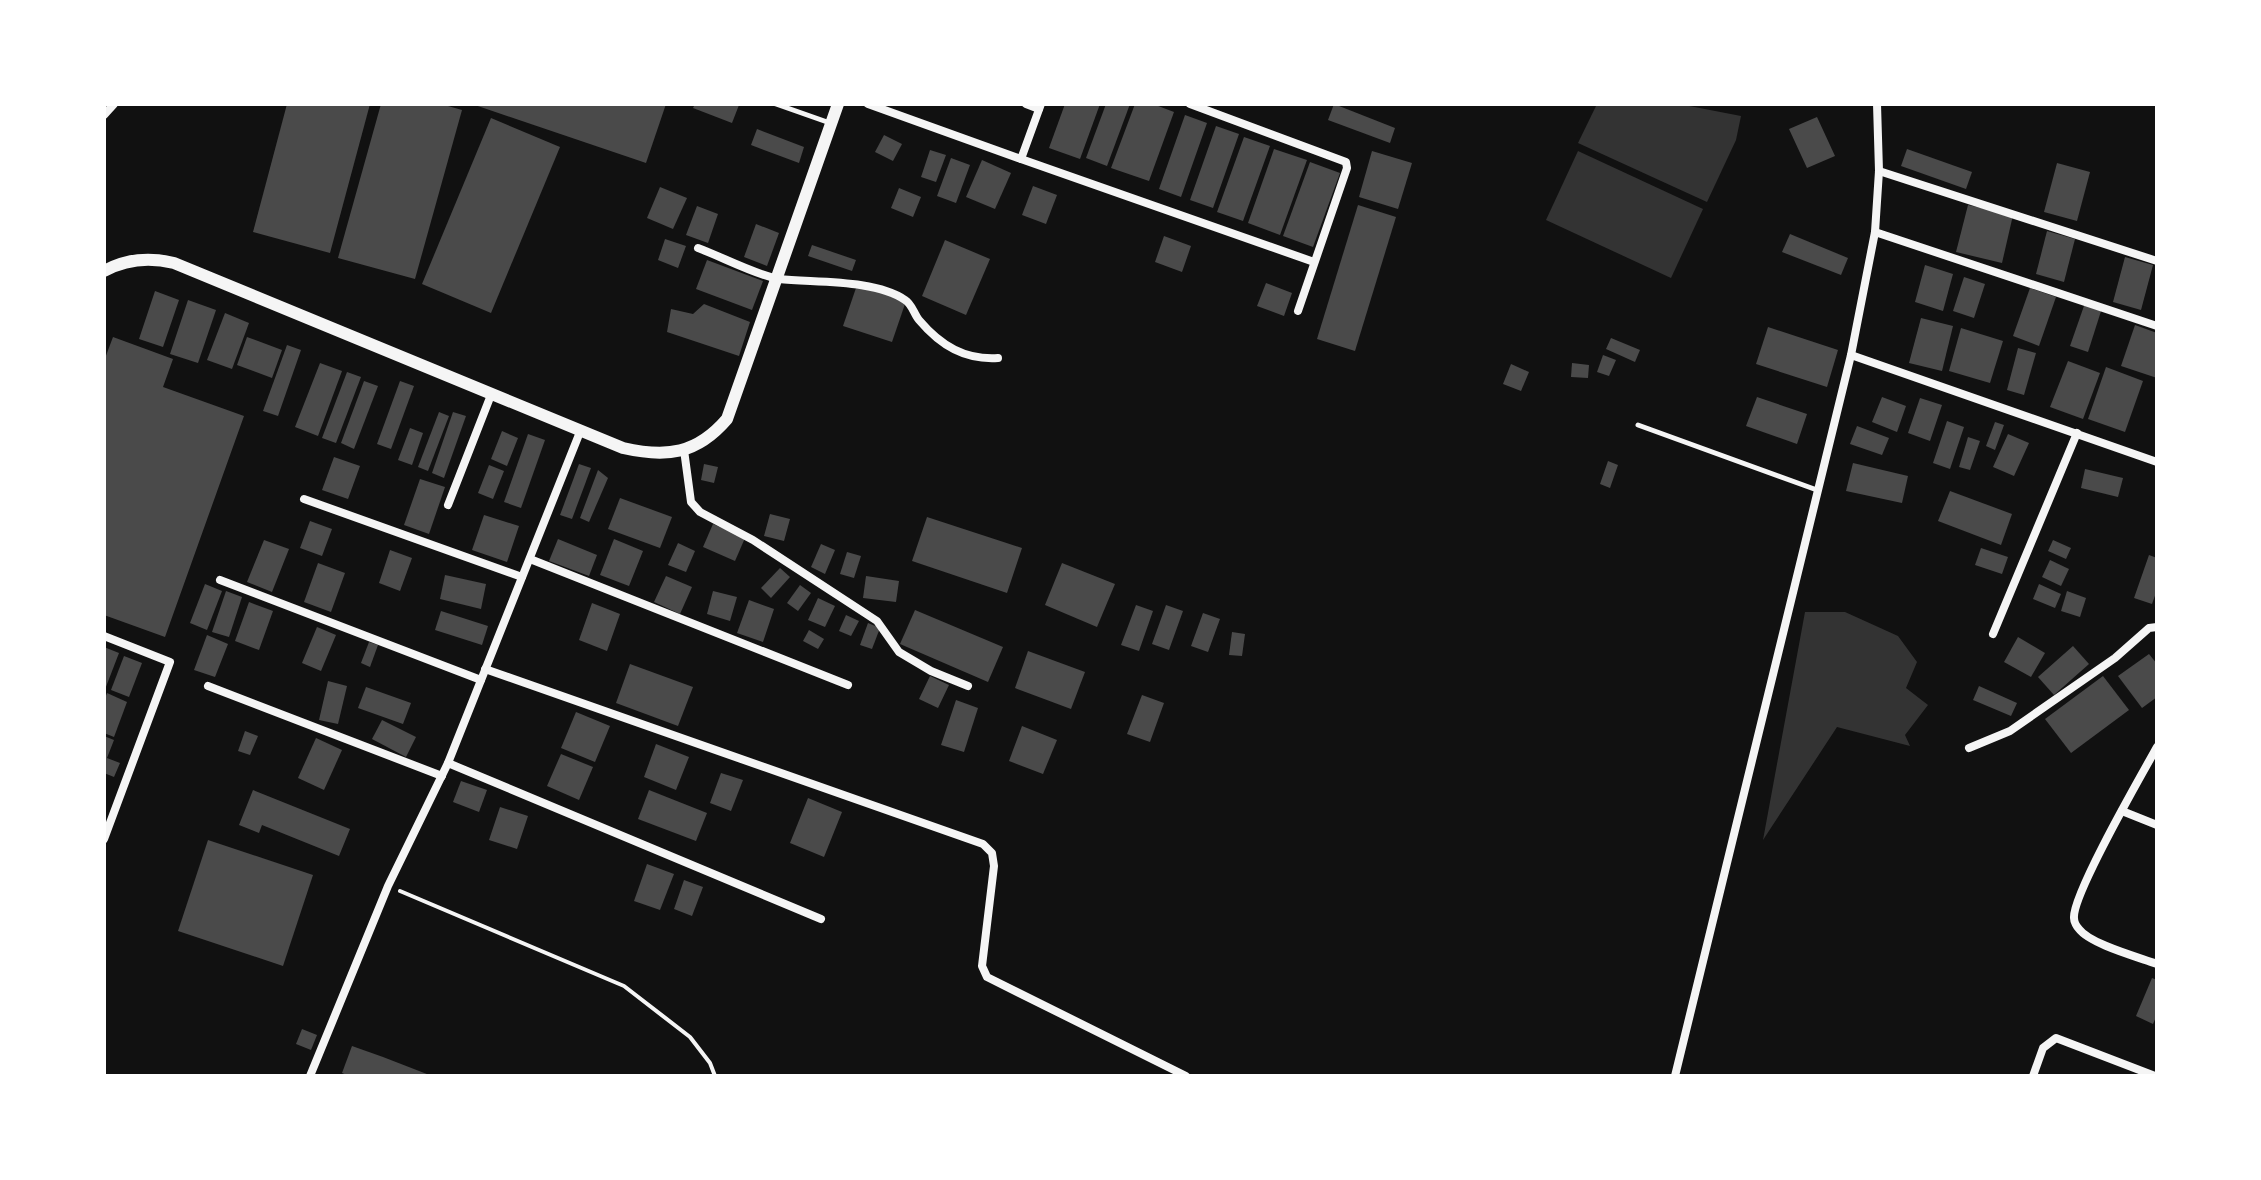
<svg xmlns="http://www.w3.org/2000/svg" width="2261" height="1180" viewBox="0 0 2261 1180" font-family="Rubik,sans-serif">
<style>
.water{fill:#333}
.building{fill:#4a4a4a}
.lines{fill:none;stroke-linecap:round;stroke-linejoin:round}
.path{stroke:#f5f5f5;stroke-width:4}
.service{stroke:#f5f5f5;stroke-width:5}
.minor{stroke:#f5f5f5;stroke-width:8}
.secondary{stroke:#f5f5f5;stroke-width:12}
</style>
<rect width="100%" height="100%" fill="#111"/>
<g class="water">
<path d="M1597,104H1679L1741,116L1736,140L1707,202L1578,143Z"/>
<path d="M1578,151L1703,209L1671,278L1546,220Z"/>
<path d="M1805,612H1845L1898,636L1917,662L1906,688L1928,705L1905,735L1910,746L1837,727L1763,840Z"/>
</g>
<g class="building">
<path d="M287,104H370L330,253L253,232Z"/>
<path d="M381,104H441L462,110L415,279L338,258Z"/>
<path d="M472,104H666L646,163Z"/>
<path d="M695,104H736L739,105L732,123L693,108Z"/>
<path d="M1065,104H1100L1080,159L1049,148Z"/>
<path d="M1106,104H1130L1107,166L1086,158Z"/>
<path d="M1135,104H1153L1174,112L1149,181L1111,168Z"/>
<path d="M1334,104L1395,128L1390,143L1328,120Z"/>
<path d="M1185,115L1207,123L1181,197L1159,189Z"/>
<path d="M1817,117L1835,156L1807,168L1789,129Z"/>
<path d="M491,118L560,147L491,313L422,284Z"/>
<path d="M1216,126L1239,134L1213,208L1190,200Z"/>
<path d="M757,129L804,147L799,163L751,145Z"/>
<path d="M884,135L902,144L893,161L875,152Z"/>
<path d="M1244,137L1270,146L1243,221L1217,212Z"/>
<path d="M1274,149L1307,160L1280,235L1248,223Z"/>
<path d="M1907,149L1972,172L1966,189L1901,166Z"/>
<path d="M930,150L946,155L936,182L921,177Z"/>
<path d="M1372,151L1412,163L1398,209L1359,197Z"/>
<path d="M951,158L970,165L956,203L937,196Z"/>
<path d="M982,160L1011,173L995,209L966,197Z"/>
<path d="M1310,162L1340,173L1313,247L1283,236Z"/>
<path d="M2057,163L2090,172L2077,221L2044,212Z"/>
<path d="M1033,186L1057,195L1046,224L1022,215Z"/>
<path d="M660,187L687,198L673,229L647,218Z"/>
<path d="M899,188L921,197L913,217L891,208Z"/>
<path d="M1358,205L1396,217L1355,351L1317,339Z"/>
<path d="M1968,205L2013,215L2002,263L1956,252Z"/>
<path d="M697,206L718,214L708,243L686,235Z"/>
<path d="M756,224L779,233L767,266L744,257Z"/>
<path d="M2047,231L2075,239L2064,282L2036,274Z"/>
<path d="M1790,234L1848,258L1841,275L1782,252Z"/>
<path d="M1164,236L1191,246L1182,272L1155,262Z"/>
<path d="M665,239L686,246L678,268L658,260Z"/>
<path d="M945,240L990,259L966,315L922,296Z"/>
<path d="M812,245L856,260L852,271L808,256Z"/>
<path d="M2125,257L2153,265L2141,310L2113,302Z"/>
<path d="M707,260L763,281L752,310L696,289Z"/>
<path d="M1925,265L1953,274L1943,311L1915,302Z"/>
<path d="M1964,277L1985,284L1974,318L1953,311Z"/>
<path d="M1266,283L1292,293L1284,316L1257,306Z"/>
<path d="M857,285L906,301L892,342L843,326Z"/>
<path d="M2030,288L2056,297L2039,346L2013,336Z"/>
<path d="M155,291L179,300L163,347L139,339Z"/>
<path d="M188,300L216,310L198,363L170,354Z"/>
<path d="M2085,303L2102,308L2088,352L2070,346Z"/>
<path d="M704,304L750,322L739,356L667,332L671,309L693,314Z"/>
<path d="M225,313L249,323L232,369L207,360Z"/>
<path d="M1921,318L1953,326L1942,371L1909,363Z"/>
<path d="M2135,325L2157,333V378L2121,366Z"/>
<path d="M1768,327L1838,350L1827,387L1756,364Z"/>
<path d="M1961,328L2003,341L1990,383L1949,371Z"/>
<path d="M113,337L173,359L163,387L244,416L165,637L104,615V361Z"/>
<path d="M247,337L282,350L272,378L237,365Z"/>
<path d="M1611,338L1640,350L1635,362L1606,349Z"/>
<path d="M287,345L301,350L278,416L263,411Z"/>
<path d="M2018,348L2036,353L2024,395L2007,390Z"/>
<path d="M1603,355L1616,360L1609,376L1597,372Z"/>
<path d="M2068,361L2100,373L2083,419L2050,407Z"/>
<path d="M320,363L342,371L318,436L295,427Z"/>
<path d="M1572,363L1589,365L1588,378L1571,377Z"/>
<path d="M1511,364L1529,372L1521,391L1503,384Z"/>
<path d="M2106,367L2143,381L2125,432L2088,419Z"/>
<path d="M347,372L361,377L336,443L322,438Z"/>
<path d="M364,381L378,386L354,449L341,443Z"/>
<path d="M400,381L414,386L391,449L377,444Z"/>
<path d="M1757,397L1807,414L1797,444L1746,426Z"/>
<path d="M1882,397L1906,406L1897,432L1872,422Z"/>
<path d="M1920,398L1942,405L1930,441L1908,433Z"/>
<path d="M439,412L449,416L428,471L418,467Z"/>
<path d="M453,412L466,416L444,478L432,473Z"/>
<path d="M1947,421L1964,427L1950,469L1933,463Z"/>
<path d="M1995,422L2004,425L1995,450L1986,446Z"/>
<path d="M1857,426L1889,438L1882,455L1850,444Z"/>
<path d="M410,428L423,433L412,465L398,460Z"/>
<path d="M502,431L518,438L507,466L491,459Z"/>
<path d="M528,434L545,440L521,508L504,502Z"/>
<path d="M2008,434L2029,443L2014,476L1993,467Z"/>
<path d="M1968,437L1980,441L1970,470L1959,467Z"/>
<path d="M334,457L360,466L348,499L322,490Z"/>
<path d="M1608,461L1618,465L1610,488L1600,484Z"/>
<path d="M1853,463L1908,476L1902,503L1846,491Z"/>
<path d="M579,464L591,468L572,519L560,515Z"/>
<path d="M704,464L718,467L714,483L701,480Z"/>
<path d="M489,465L504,471L493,499L478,493Z"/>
<path d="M2085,469L2123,478L2118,497L2081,488Z"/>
<path d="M598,470L608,478L589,522L580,518Z"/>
<path d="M420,479L445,487L429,534L404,525Z"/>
<path d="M1950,491L2012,514L2001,545L1938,521Z"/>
<path d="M620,498L672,517L660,548L608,529Z"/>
<path d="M770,514L790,519L784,541L764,536Z"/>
<path d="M484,515L519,526L507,562L472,550Z"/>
<path d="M927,517L1022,548L1007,593L912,561Z"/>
<path d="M310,521L332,529L322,556L300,548Z"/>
<path d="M713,524L745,538L735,561L703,547Z"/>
<path d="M558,539L597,555L589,576L549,561Z"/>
<path d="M614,539L643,551L629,586L600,575Z"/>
<path d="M264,540L289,549L272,592L247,582Z"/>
<path d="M2053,540L2071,548L2066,559L2048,551Z"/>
<path d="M678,543L695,551L686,572L668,565Z"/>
<path d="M821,544L835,550L825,574L811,567Z"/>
<path d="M1981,548L2008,557L2002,574L1975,565Z"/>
<path d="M390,550L412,558L400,591L379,583Z"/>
<path d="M847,552L861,556L854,578L840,574Z"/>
<path d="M2149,555L2157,558V590L2152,604L2134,598Z"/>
<path d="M2050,560L2069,569L2061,586L2042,577Z"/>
<path d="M318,563L345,573L331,612L304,602Z"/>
<path d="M1062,563L1115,584L1097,627L1045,605Z"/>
<path d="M780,568L790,577L771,598L761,588Z"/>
<path d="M445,575L486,584L481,609L440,599Z"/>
<path d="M666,576L692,587L680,614L654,602Z"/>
<path d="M866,576L899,581L896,602L863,598Z"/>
<path d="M205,584L222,591L207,630L190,623Z"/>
<path d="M2039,584L2061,594L2055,608L2033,599Z"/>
<path d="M800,585L811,593L798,611L787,603Z"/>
<path d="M226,591L242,597L229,637L212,632Z"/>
<path d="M713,591L737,597L730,621L707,614Z"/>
<path d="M2067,591L2086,598L2080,617L2061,611Z"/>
<path d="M818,598L835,606L825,627L808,620Z"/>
<path d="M749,600L774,609L763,642L737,633Z"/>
<path d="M249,602L273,611L259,650L235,641Z"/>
<path d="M592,603L620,614L607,651L579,640Z"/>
<path d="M1136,605L1153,611L1139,651L1121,645Z"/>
<path d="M1166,605L1183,611L1169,650L1152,644Z"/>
<path d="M915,610L1003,647L988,682L900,644Z"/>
<path d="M441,611L488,626L482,645L435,630Z"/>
<path d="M1203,613L1220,619L1208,652L1191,646Z"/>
<path d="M846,615L859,621L851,636L839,631Z"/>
<path d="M868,623L880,628L872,649L860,645Z"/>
<path d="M317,627L336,635L321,671L302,663Z"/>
<path d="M809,630L824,639L818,649L803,641Z"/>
<path d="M1232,632L1245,634L1242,656L1229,655Z"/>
<path d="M207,635L228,644L215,677L194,670Z"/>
<path d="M2018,637L2045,653L2031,677L2004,662Z"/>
<path d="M369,642L378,645L370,667L361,663Z"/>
<path d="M2073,646L2089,664L2054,695L2038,677Z"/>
<path d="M104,647L119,653L104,692Z"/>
<path d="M1028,651L1085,672L1071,709L1015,688Z"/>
<path d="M2149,654L2157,664V697L2142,708L2118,676Z"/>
<path d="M124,656L142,663L129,697L111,690Z"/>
<path d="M630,664L693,687L678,726L616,703Z"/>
<path d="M930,676L949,685L938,708L919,699Z"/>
<path d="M2103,676L2129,710L2071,753L2045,719Z"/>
<path d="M328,681L347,686L338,724L319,720Z"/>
<path d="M1979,686L2017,703L2011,716L1973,700Z"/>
<path d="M366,687L411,703L403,724L358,708Z"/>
<path d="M107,693L127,702L114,737L104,733V701Z"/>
<path d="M1142,695L1164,703L1150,742L1127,734Z"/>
<path d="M956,700L978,708L964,752L941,745Z"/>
<path d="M576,712L610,726L595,762L561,748Z"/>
<path d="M382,720L416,737L406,757L372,739Z"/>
<path d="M1022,726L1057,740L1043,774L1009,761Z"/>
<path d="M245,731L258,736L250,755L238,751Z"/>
<path d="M104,736L114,740L107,758L120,763L114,777L104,773Z"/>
<path d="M316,738L342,750L324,790L298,778Z"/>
<path d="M656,744L689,757L676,790L644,777Z"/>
<path d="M561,754L593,767L579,800L547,786Z"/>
<path d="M721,773L743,780L731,811L710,803Z"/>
<path d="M461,781L487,790L479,812L453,802Z"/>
<path d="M253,790L350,829L339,856L262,825L259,833L239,825Z"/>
<path d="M649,790L707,813L696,841L638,819Z"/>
<path d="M808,798L842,812L824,857L790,843Z"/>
<path d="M500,807L528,816L517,849L489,840Z"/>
<path d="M208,840L313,875L283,966L178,931Z"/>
<path d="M647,864L674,874L660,910L634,901Z"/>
<path d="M684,880L703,887L692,916L674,909Z"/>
<path d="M2152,978L2157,980V1015L2153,1024L2136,1016Z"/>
<path d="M302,1029L317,1035L311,1050L296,1044Z"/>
<path d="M352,1046L383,1057L432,1076H349L342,1073Z"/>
</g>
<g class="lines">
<path class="path" d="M400,891L624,986L690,1037L710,1063L715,1076"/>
<g class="service">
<path d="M776,104L830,123"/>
<path d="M1638,425L1817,490"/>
</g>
<g class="minor">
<path d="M868,104L1021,159"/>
<path d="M1026,104L1039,109"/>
<path d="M1041,104L1021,159L1314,262"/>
<path d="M1190,104L1346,162L1347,168L1298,311"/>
<path d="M104,115L114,104"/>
<path d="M1879,171L2157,261"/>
<path d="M1875,232L2157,326"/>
<path d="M698,248C720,256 758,276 779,279C814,283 875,279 905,300C912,304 914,314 919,320C941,346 965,360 998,358"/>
<path d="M1851,355L2157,462"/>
<path d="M684,450L691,502L700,512L753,540L877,621L899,652L931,671L968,686"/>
<path d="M304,499L522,577"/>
<path d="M448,505L491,395"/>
<path d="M530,559L848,685"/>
<path d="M220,580L481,680"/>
<path d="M1993,634L2077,433"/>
<path d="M104,636L170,662L104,839"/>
<path d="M485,669L983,844L992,853L994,866L982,966L987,977L1186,1076"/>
<path d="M208,686L442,776"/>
<path d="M2157,747C2142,774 2072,895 2074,918C2074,922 2077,927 2079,929C2090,944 2138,957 2157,964"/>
<path d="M1969,748L2010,731L2115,658L2149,628L2157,627"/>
<path d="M448,763L821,919"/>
<path d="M2122,811L2157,825"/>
<path d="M310,1076L388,886L448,763L580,432"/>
<path d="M1675,1076L1851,355L1875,232L1879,171L1877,104"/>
<path d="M2033,1076L2043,1048L2056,1038L2155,1076"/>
</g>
<path class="secondary" d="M104,271C126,259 150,257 174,263L623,448C667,458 697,454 727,419L838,104"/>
</g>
<rect width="2261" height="1180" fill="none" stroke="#ffffff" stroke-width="212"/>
</svg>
